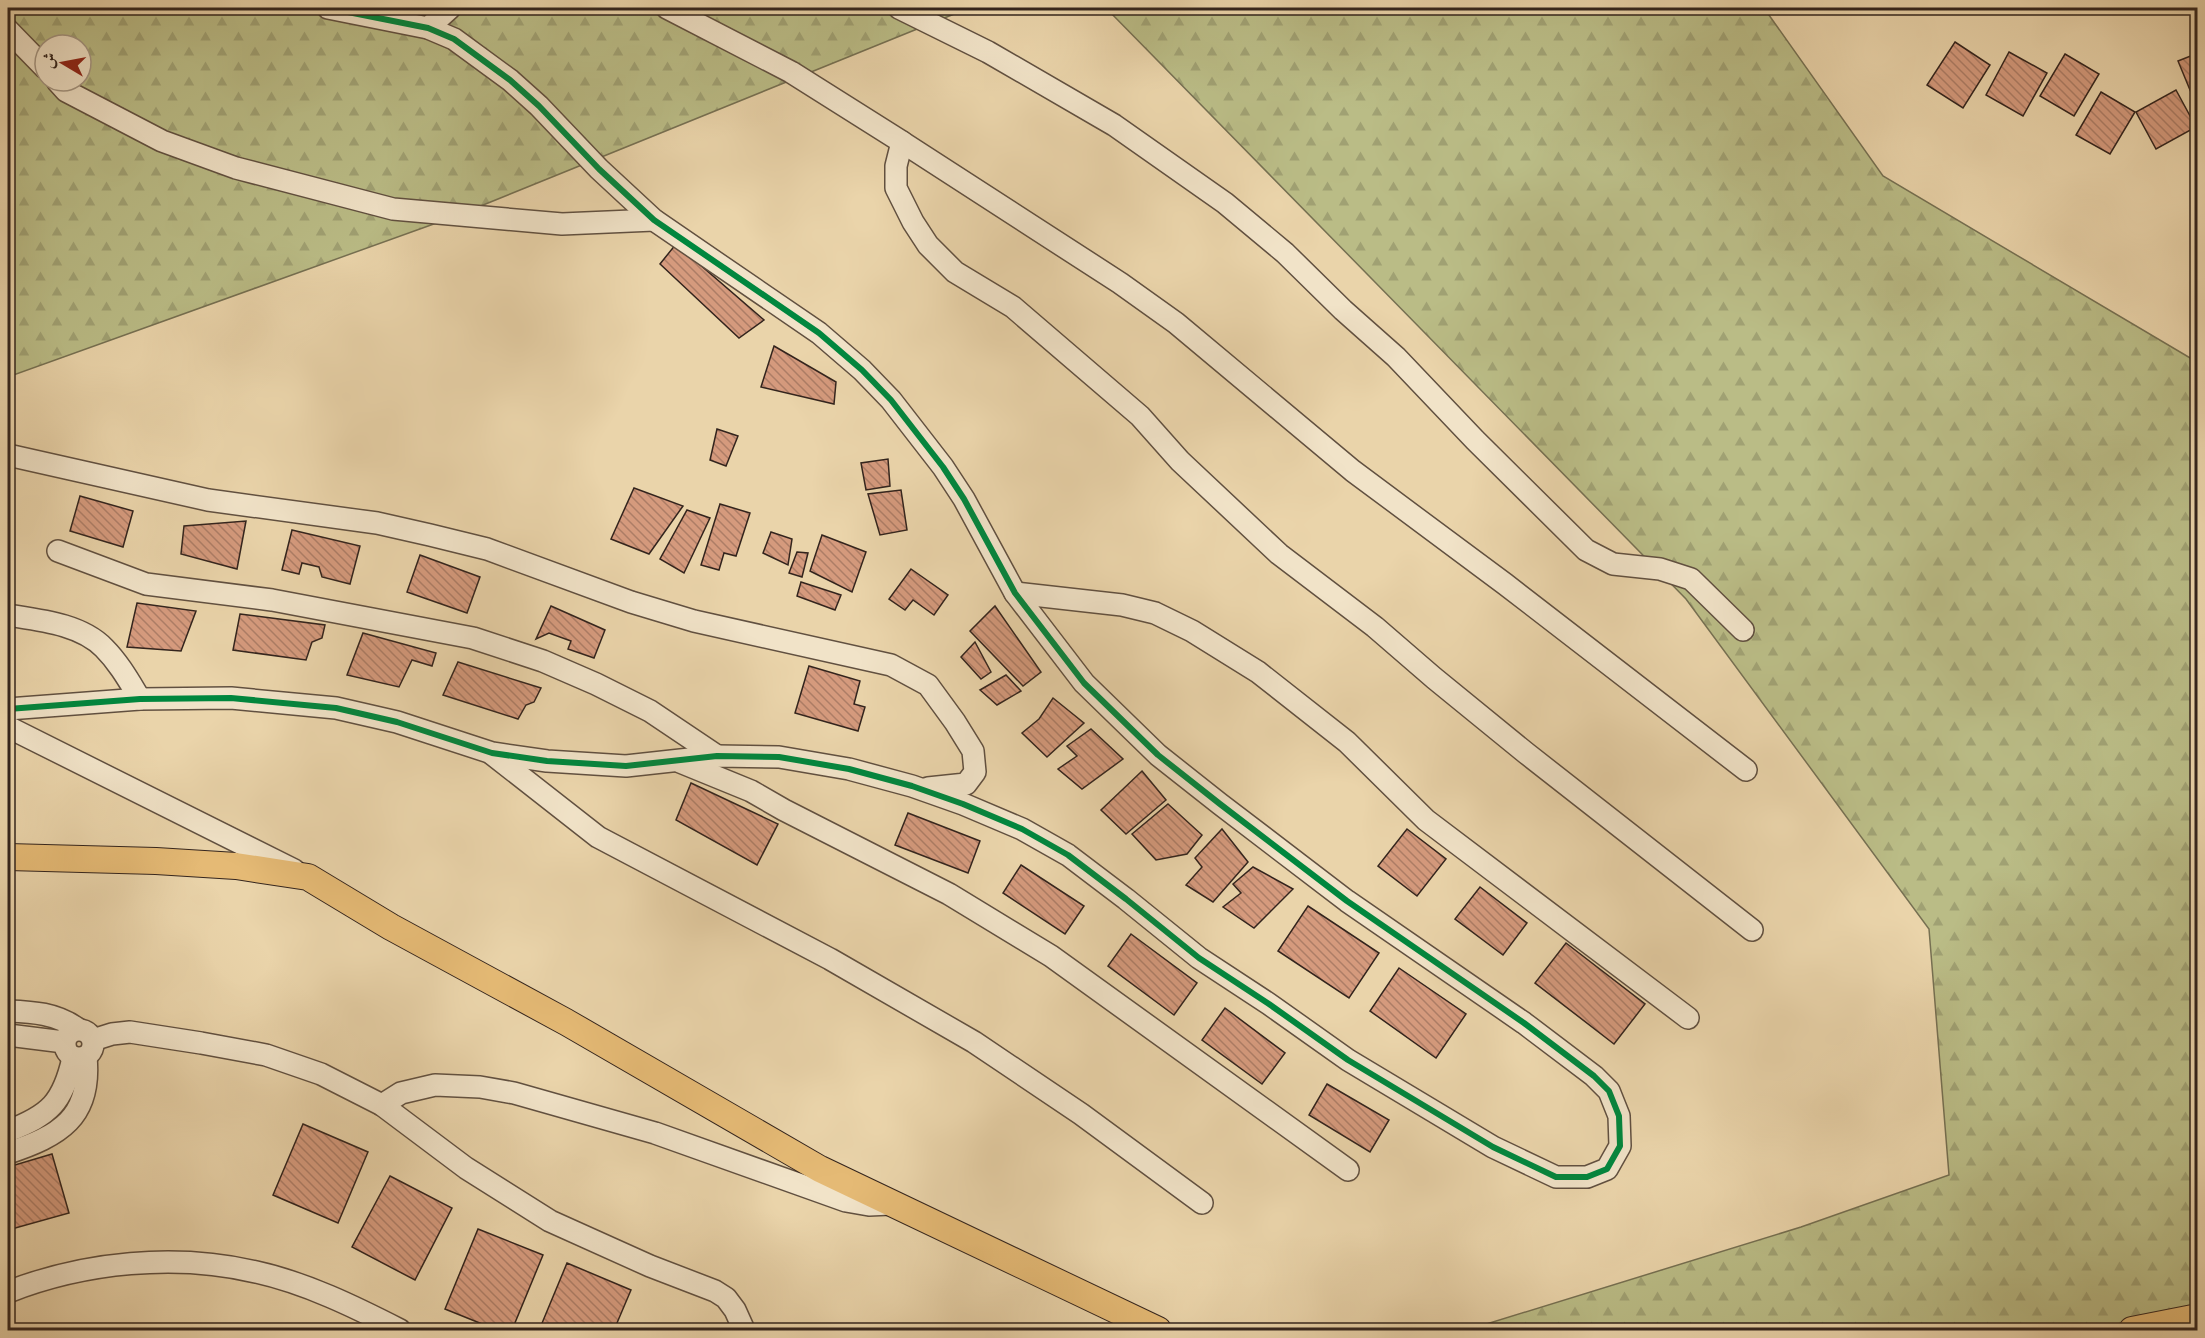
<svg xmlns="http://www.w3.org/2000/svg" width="2205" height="1338" viewBox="0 0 2205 1338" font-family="Alegreya,Amiri,serif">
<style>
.forest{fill:url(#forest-firs);stroke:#767052;stroke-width:1.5;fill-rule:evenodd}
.building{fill:url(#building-back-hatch);stroke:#33241d;stroke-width:1.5}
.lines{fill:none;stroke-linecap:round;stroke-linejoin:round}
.minor-casing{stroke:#615040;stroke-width:24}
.major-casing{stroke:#33241d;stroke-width:28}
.minor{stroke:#f1e3c8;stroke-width:21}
.major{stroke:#e5ba75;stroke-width:26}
.cycleway-casing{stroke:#f1e3c8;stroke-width:10}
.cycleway{stroke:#00873e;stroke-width:6}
</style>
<defs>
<pattern id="forest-firs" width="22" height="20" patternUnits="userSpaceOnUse" patternTransform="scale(1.5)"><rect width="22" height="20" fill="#babc86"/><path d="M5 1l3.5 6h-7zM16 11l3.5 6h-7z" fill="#a0a173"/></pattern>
<pattern id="building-back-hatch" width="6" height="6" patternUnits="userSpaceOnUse" patternTransform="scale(1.5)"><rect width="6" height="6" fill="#d59a7d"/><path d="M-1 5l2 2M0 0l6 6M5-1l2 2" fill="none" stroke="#ad7d66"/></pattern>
</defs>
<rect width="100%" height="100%" fill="#ead4aa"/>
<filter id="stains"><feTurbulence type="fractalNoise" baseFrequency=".00333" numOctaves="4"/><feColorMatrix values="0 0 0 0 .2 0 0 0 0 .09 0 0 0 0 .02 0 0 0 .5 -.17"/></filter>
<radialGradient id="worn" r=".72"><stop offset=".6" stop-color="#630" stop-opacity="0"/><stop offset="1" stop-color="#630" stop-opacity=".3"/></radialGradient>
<g class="forest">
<path d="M8,8H969L456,216L8,377ZM45,45H81V81H45Z"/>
<path d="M1106,8H1764L1883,176L2197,362V1330H1467L1801,1227L1949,1175L1929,929L1686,599Z"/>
</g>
<g class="building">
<path d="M1955,42L1990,65L1963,108L1927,85Z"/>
<path d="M2009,52L2047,73L2023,116L1986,95Z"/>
<path d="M2198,53V101L2195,102L2178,61Z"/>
<path d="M2065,54L2099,74L2074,116L2040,96Z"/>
<path d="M2176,90L2196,127L2156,149L2136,112Z"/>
<path d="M2101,92L2135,112L2110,154L2076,135Z"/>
<path d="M676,244L764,320L739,338L660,264Z"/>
<path d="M774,346L836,382L834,404L761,387Z"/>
<path d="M717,429L738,436L726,466L710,460Z"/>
<path d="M888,459L890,486L866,490L861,463Z"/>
<path d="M634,488L683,506L649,554L611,539Z"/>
<path d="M901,490L907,530L880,535L868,494Z"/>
<path d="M80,496L133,511L123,547L70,531Z"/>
<path d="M720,504L750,513L736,556L724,553L719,570L701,565Z"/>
<path d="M687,510L710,518L684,573L660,559Z"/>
<path d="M246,521L237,569L181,554L184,526Z"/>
<path d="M292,530L360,546L350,584L322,577L319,567L302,563L299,574L282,570Z"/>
<path d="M771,532L792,539L788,565L763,553Z"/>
<path d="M822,535L866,552L852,592L810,571Z"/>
<path d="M797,552L808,553L802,577L789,573Z"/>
<path d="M420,555L480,577L467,613L407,592Z"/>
<path d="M911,569L948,595L934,615L913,600L905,610L889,599Z"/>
<path d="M801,582L841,595L835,610L797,596Z"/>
<path d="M137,603L196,611L181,651L127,647Z"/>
<path d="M551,606L605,630L594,658L568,649L571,641L549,633L536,639Z"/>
<path d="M995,606L1041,672L1023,686L970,631Z"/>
<path d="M240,614L325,625L322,638L312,642L306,660L233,650Z"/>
<path d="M363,633L436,653L432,666L412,660L399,687L347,675Z"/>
<path d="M975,642L991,672L981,679L961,657Z"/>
<path d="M458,662L541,688L534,702L526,705L518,719L443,695Z"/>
<path d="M809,666L860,681L854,704L865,707L858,731L795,713Z"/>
<path d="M1006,675L1021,691L997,705L980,690Z"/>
<path d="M1053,698L1084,723L1047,757L1022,733L1039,719Z"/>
<path d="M1091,729L1123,759L1082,789L1058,769L1077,756L1067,746Z"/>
<path d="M1142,771L1166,800L1126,834L1101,810Z"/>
<path d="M691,783L778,824L757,865L676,820Z"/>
<path d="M1168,804L1202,835L1187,854L1156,860L1132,834Z"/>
<path d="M908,813L980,841L968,873L895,845Z"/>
<path d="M1222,829L1248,862L1213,902L1186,885L1202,867L1195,858Z"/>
<path d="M1407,829L1446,859L1417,896L1378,866Z"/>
<path d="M1021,865L1084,906L1065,934L1003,893Z"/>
<path d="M1253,867L1293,889L1254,928L1223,907L1241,893L1233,884Z"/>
<path d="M1480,887L1527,923L1503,955L1455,919Z"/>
<path d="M1308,906L1379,953L1349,998L1278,951Z"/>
<path d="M1131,934L1197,983L1174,1015L1108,966Z"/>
<path d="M1566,943L1645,1004L1614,1044L1535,983Z"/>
<path d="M1399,968L1466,1014L1436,1058L1370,1011Z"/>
<path d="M1225,1008L1285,1053L1262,1084L1202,1040Z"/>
<path d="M1327,1084L1389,1120L1370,1152L1309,1115Z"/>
<path d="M303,1124L368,1152L338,1223L273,1195Z"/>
<path d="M52,1154L69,1213L8,1230V1167Z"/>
<path d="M390,1176L452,1208L415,1280L352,1247Z"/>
<path d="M478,1229L543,1255L512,1330H497L445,1309Z"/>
<path d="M567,1263L631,1290L614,1330H546L540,1328Z"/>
</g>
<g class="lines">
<g class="minor-casing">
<g id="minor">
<path d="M667,8L791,72L902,142L896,166V188L913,222L928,245L955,272L1013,307L1140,416L1180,461L1279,554L1375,627L1434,678L1526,753L1752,930"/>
<path d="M899,8L988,52L1114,125L1225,203L1285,253L1343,310L1396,357L1475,440L1586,550L1613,564L1660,569L1691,579L1743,630"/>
<path d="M428,28L450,8"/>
<path d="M8,30L45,68"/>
<path d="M57,81L66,91L162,141L236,168L393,209L562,224L654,220"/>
<path d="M902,142L1120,283L1176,323L1353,471L1505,584L1746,770"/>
<path d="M8,455L208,500L377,523L430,535L487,549L631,602L694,621L891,665L928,685L955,722L973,751L975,772L966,784L928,788"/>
<path d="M58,551L146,584L272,600L473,638L543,661L596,684L650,711L717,756"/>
<path d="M1015,593L1122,605L1155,613L1192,631L1258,672L1347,742L1426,820L1688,1018"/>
<path d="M8,615C39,620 81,624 104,648C119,663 129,681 140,699"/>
<path d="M8,709L140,699L231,698L336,708L397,722L492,753L547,761L626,766L717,756L779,757L849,769L912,786L963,804L1022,829L1068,855L1126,899L1199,958L1269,1004L1348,1060L1493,1147L1556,1177H1587L1607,1169L1620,1146L1619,1116L1609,1091L1594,1076L1524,1023L1347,901L1220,804L1158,755L1084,683L1015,593L964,499L943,467L891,400L862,370L819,333L654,220L599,169L539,106L510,80L454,39L428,28L328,8"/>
<path d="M8,727L294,870"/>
<path d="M492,754L598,837L830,959L974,1042L1081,1114L1202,1203"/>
<path d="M680,762L751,791L784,810L949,894L1051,956L1348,1170"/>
<path d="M8,1011C33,1012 56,1013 78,1029"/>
<circle cx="79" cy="1044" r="14"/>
<path d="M8,1035L64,1042"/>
<path d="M93,1040L112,1034L130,1032L201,1043L266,1055L321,1074L382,1105L466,1168L550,1221L650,1266L715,1291L726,1298L735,1310L744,1330"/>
<path d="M382,1105L401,1093L435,1085L480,1087L514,1093L655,1133L846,1201L869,1205L891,1204"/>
<path d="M8,1131C50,1115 63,1102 73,1058"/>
<path d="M8,1153C59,1136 92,1118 86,1057"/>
<path d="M8,1292C84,1262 176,1253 256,1272C306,1283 355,1307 400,1330"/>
</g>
</g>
<g class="major-casing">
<g id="major">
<path d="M8,857L156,861L236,866L308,877L391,927L566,1022L820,1169L1158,1330"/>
<path d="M2132,1330L2198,1317"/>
</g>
</g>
<use href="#minor" class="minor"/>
<use href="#major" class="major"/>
<g class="cycleway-casing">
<path id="cycleway" d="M8,709L140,699L231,698L336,708L397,722L492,753L547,761L626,766L717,756L779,757L849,769L912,786L963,804L1022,829L1068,855L1126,899L1199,958L1269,1004L1348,1060L1493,1147L1556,1177H1587L1607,1169L1620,1146L1619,1116L1609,1091L1594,1076L1524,1023L1347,901L1220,804L1158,755L1084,683L1015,593L964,499L943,467L891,400L862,370L819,333L654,220L599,169L539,106L510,80L454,39L428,28L328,8"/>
</g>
<use href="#cycleway" class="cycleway"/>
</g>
<rect width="2205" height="1338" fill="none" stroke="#ead4aa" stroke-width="30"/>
<rect x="9" y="9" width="2187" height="1320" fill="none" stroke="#33241d" stroke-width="3"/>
<rect x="15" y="15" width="2175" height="1308" fill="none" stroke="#33241d" stroke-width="1.5"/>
<g transform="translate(63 63) rotate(280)"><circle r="28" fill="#f1e3c8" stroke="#a59784" stroke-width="1.5"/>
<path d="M0-4.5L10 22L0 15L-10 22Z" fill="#8f2418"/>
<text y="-9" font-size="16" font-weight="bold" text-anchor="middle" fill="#33241d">ش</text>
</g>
<rect width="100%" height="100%" filter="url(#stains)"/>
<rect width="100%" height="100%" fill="url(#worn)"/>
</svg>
